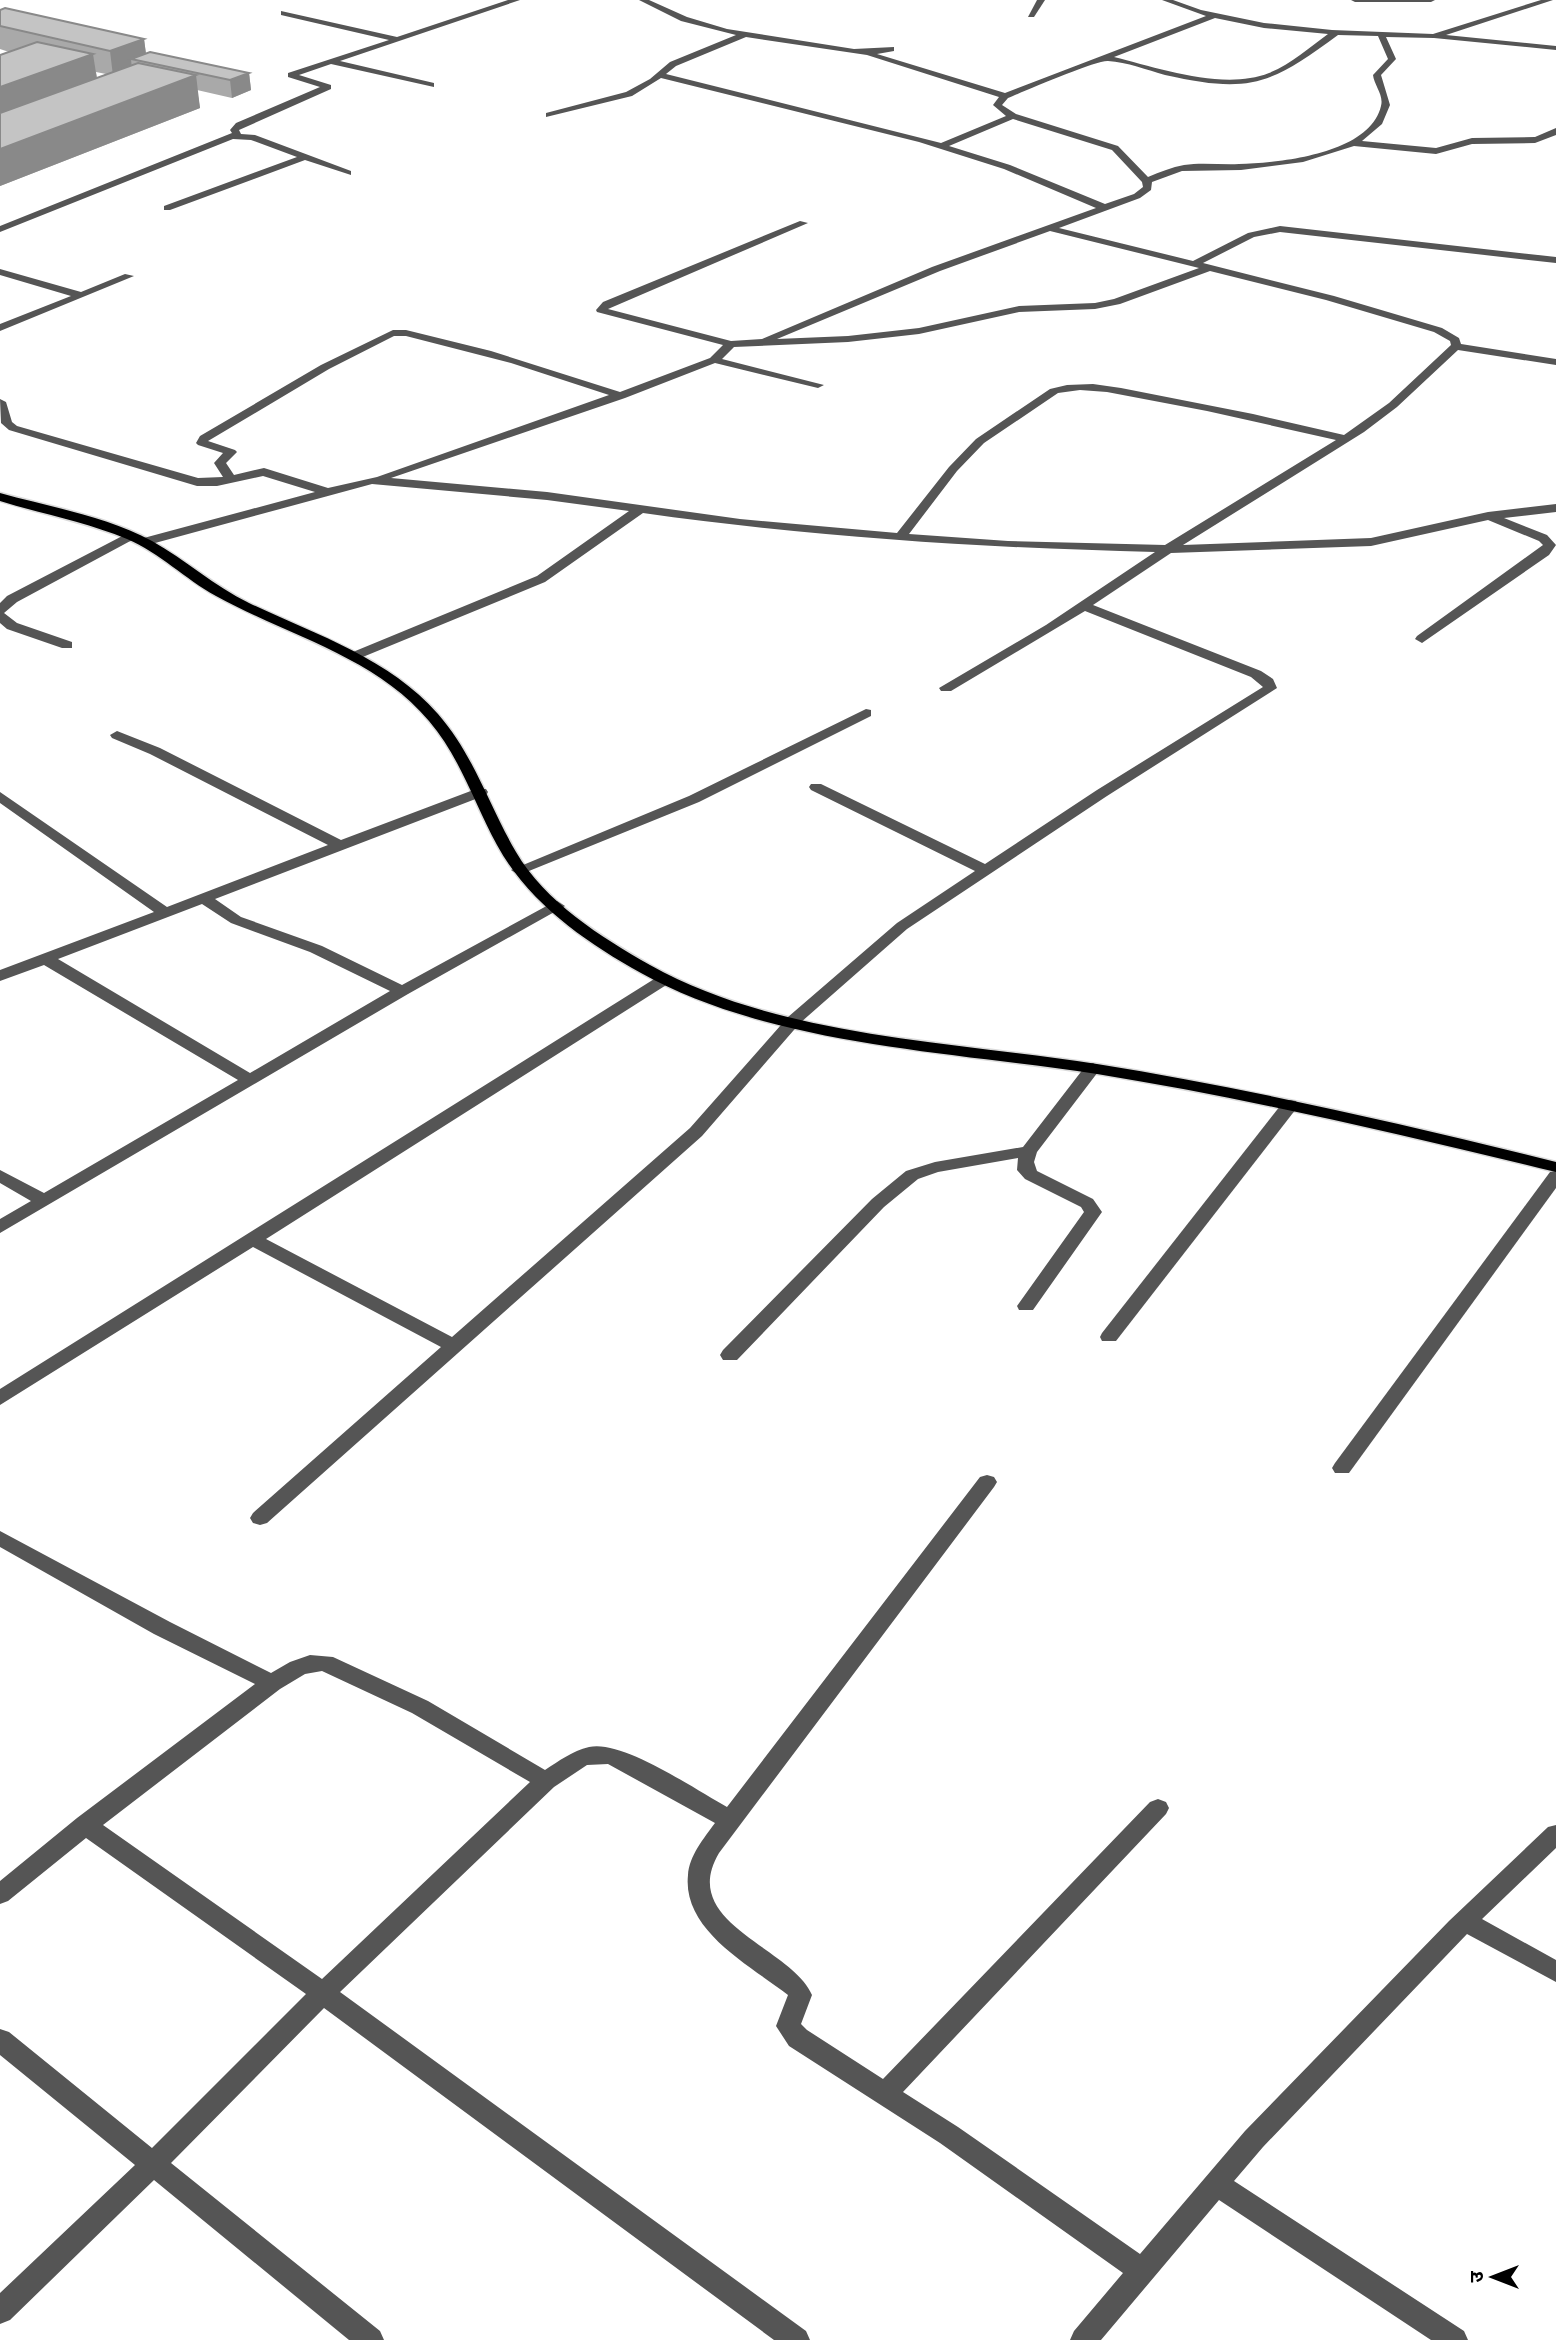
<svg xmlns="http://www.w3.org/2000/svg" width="1556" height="2340" viewBox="0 0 1556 2340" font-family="'Archivo Narrow','Noto Sans Devanagari',sans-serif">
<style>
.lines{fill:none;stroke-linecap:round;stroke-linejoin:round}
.major-casing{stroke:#dbdbdb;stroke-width:3}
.minor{fill:#555;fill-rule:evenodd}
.major{fill:#000;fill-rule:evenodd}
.wall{fill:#a9a9a9;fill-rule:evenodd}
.shaded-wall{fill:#898989}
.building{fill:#c4c4c4;stroke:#898989;stroke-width:2}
</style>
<rect width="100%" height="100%" fill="#fff"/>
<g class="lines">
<g class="major-casing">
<path id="major" d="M0,493C50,507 106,516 152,541C186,560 214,586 249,603C314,634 389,658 438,714C474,755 489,806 516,852C545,902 601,937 650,965C781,1038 951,1041 1097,1064C1252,1089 1404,1124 1556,1162V1172C1404,1135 1251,1099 1097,1074C950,1051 772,1046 641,973C585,942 528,902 497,845C474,803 460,757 429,721C374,656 288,636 216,596C185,579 160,553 127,539C86,522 42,514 0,501Z"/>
</g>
<g class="minor">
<path d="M508,0H520L340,61L434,83V87L331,64L299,75L331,85V89L239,130L241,134L255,135L351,171V175L305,160L170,210H164V206L297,157L251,140L233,139L0,232V226L232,133L230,130L236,123L320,87L288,77V73L389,40L281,15V11L397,37Z"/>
<path d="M639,0H649L687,17L727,29L854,49L894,47V51L877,54L1005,93L1206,16L1162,0H1173L1201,10L1264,23L1332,30L1433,34L1541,0H1553L1446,35L1556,46V50L1434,38L1386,37L1396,59L1381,75L1390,105L1382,124L1362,141L1436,148L1472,138L1535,137L1556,128V135L1535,143L1472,144L1436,154L1354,146L1303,162L1241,170L1182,171L1152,182L1151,190L1140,198L1059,228L1193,261L1248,233L1280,226L1556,257V263L1280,232L1254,237L1203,263L1334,296L1442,328L1459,338L1461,344L1556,359V365L1458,350L1397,407L1364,432L1183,545L1371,538L1488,512L1556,504V512L1504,518L1547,535L1556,545L1549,555L1422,643L1415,639L1417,636L1543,545L1539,541L1488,520L1371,546L1171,553L1093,605L1261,671L1273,679L1277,688L1107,796L907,929L800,1023L702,1136L267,1523L260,1525L253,1523L250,1518L253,1513L441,1347L253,1247L0,1405V1389L659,976H671L673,979L671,982L266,1239L452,1337L690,1128L788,1017L897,923L975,871L811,790L809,787L811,784H821L985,864L1097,790L1263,687L1251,677L1085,611L951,691H941L939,688L1046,625L1155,552C983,548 813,537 643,513L545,582L353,661L346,657L348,654L537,576L629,511L547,500L372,484L144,546L140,545V539L315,492L263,476L217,486H197L9,430L1,423L0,399L6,402L12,422L17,426L198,478L223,477L214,463L223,453L198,445L196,443L200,436L321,365L393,330H406L491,351L620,392L710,358L723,345L597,312L596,310L603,302L800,221L808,223L608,309L731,341L762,339L932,267L1096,208L1004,169L919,142L661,78L632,96L546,117V113L626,92L650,79L670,62L736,35L681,21ZM1215,18L1264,28L1328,34C1309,48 1291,64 1269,73C1224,91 1158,68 1114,57ZM1338,35L1378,36L1388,59L1373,75C1374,85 1384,95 1381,106C1370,154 1279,163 1239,164C1221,165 1202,162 1184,165C1172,167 1160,172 1148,177L1118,146L1016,114L1002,105L1008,98C1025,91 1096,60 1108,61C1127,62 1147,70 1165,75C1250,94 1270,85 1338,35ZM746,37L867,55L999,97L993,105L1006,116L941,143L666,74L676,66ZM1013,119L1112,150L1142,182L1143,187L1134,194L1105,204L1010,165L949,146ZM1050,231L1199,268L1114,299L1095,303L1019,306L919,328L848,336L777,339L940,271ZM1210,271L1326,300L1434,332L1450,341L1451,345L1389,403L1344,435L1253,414L1121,388L1093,384L1067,385L1050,389L976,439L949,467L897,533L740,519L547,492L391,478L625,398L715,363L818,388L824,385L722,359L734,347L848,342L919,334L1019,312L1095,309L1120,304ZM394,336H406L511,363L609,395L377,477L328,488L264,468L234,475L226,463L237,452L235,450L208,441L329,369ZM1080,390L1107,392L1207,411L1336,440L1165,545L1008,541L909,534L957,471L984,443L1058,393Z"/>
<path d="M1037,0H1045L1034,17H1028Z"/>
<path d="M1351,0H1435L1431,2H1355Z"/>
<path d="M0,269L81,292L125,274L134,276L0,331V324L71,296L0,275Z"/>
<path d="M130,532L134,533V539L17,602L4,613L17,623L72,642V648H62L7,629L0,623V603L7,596Z"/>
<path d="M866,709L871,710V716L699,802L524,873L519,875L511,870L689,796Z"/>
<path d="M117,731L160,748L341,840L476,789H486L488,792L486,795L215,899L241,917L322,946L402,985L552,903L557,901L565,906L408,994L0,1233V1219L31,1201L0,1183V1170L44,1193L238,1080L44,965L0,981V970L154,912L0,803V792L167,907L328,845L150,754L112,738L110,735ZM202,904L231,923L310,952L390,991L250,1073L58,959Z"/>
<path d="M1093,1063L1101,1068L1037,1152L1034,1162L1037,1171L1093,1199L1102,1212L1033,1310H1019L1017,1306L1084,1212L1081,1207L1025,1179L1017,1170L1018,1158L938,1172L918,1179L884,1207L737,1360H723L720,1355L723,1350L872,1199L906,1171L935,1162L1023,1147L1087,1064Z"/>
<path d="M1290,1100L1296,1101L1298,1105L1296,1109L1116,1341H1102L1100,1337L1102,1333L1284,1101Z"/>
<path d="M1556,1171V1188L1349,1473H1335L1332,1468L1335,1463L1550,1172Z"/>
<path d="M987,1475L994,1477L997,1482L994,1487L719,1853C677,1924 792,1947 812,1995L801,2024L807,2030L883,2079L1150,1802L1158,1799L1166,1802L1169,1808L1166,1814L903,2092L958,2127L1140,2254L1245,2131L1449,1921L1548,1827L1556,1825V1848L1482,1919L1556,1960V1982L1467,1934L1263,2147L1234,2181L1464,2331L1468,2340H1431L1219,2200L1101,2340H1070L1074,2331L1123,2273L940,2143L789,2046L776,2026L788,1995C751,1966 682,1931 688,1875C689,1856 704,1838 715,1823L608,1764L587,1765L554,1787L340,1992L806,2331L810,2340H774L324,2008L171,2163L380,2331L384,2340H349L154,2180L10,2320L0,2324V2293L135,2165L0,2055V2029L9,2032L152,2148L306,1994L86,1838L8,1901L0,1904V1881L77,1818L255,1684L154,1634L0,1547V1531L170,1622L271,1673L290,1662L310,1655L333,1657L428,1701L545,1770C559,1761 572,1751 589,1747C622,1739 696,1790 727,1807L980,1477ZM322,1671L412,1713L530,1782L322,1979L103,1825L280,1689L305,1674Z"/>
</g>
<use href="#major" class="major"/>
</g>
<path class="wall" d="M0,10L144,39L146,54L249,73L251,90L232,98L197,90L200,108L0,186V55L9,52L0,49ZM96,72L106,74L97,78Z"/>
<g class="shaded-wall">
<path d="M144,39L147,62L131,59L132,69L113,76L110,51Z"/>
<path d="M93,54L98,86L0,122V87Z"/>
<path d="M249,73L251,90L232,98L230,80Z"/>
<path d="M196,75L200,108L0,186V149Z"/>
</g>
<g class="building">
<path d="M5,8L144,39L110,51L0,26V10Z"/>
<path d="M37,42L93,54L0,87V55Z"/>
<path d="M150,52L249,73L230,80L131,59Z"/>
<path d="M138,63L196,75L0,149V113Z"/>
</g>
<g transform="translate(1493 2277) rotate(270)" stroke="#ffffff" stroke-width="5" paint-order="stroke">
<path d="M0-5L12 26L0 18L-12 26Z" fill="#000000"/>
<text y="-10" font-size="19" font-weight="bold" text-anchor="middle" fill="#000000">उ</text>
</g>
</svg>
